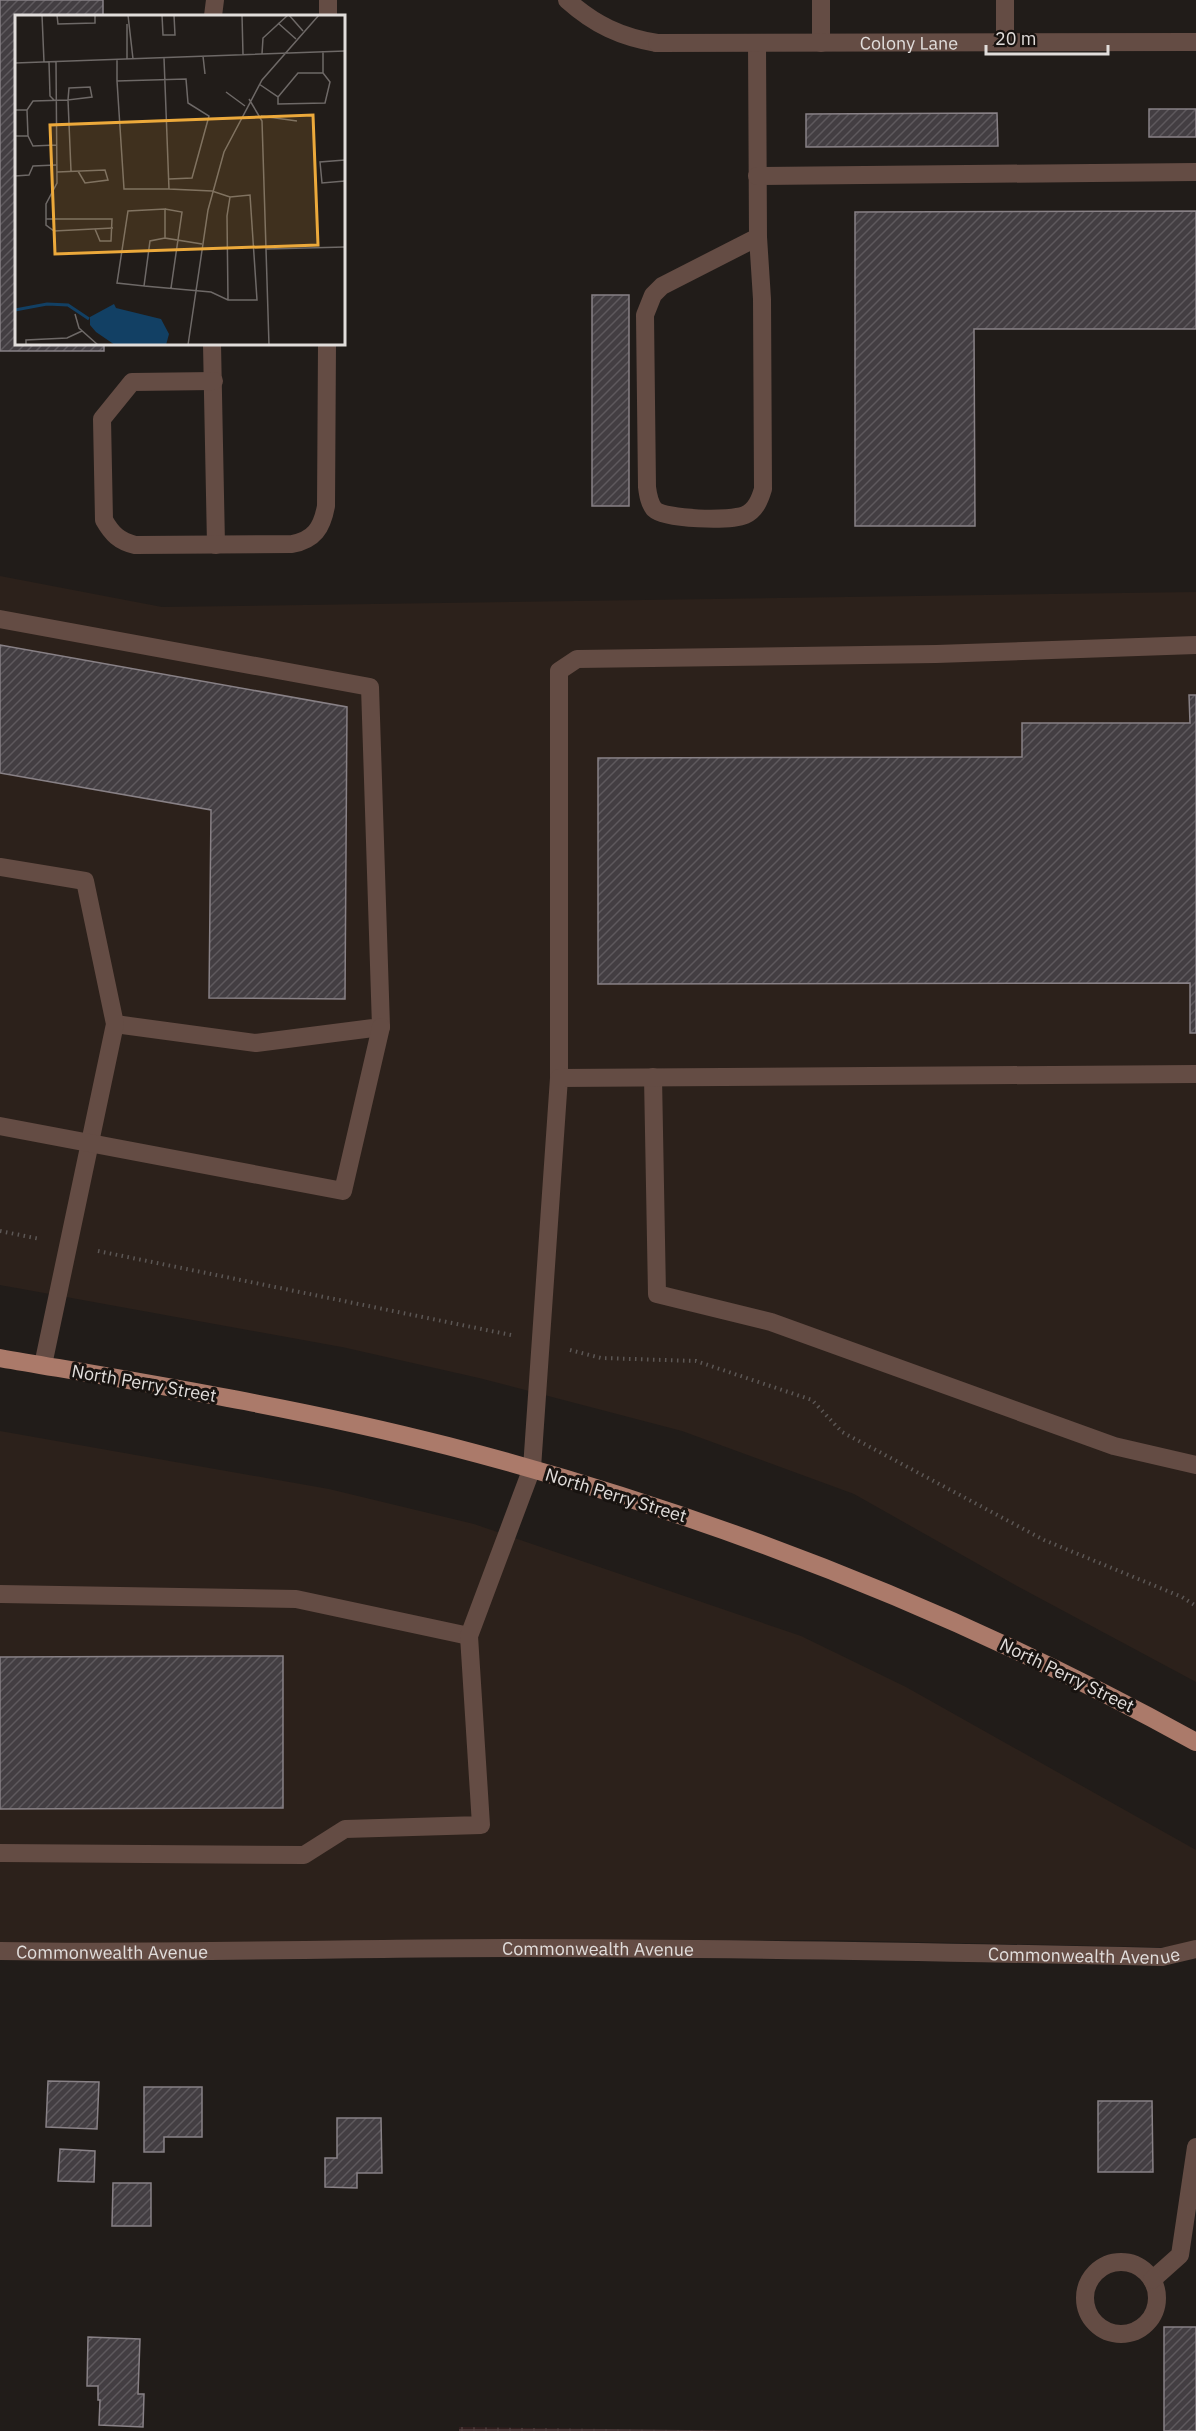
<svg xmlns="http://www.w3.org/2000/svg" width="1196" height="2431" viewBox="0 0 1196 2431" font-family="'IBM Plex Sans',sans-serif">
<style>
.built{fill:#2c211b}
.industrial{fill:url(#industrial-grid)}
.building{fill:url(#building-hatch);stroke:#888186;stroke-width:1.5}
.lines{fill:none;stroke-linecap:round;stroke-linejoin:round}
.path{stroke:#5c5755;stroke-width:4;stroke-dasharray:1.5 4.5;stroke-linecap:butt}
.lane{stroke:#644c44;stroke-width:18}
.street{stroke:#644c44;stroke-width:18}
.primary{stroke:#ab7a6a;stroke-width:18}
.labels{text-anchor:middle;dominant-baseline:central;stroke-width:6;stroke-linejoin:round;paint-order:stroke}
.street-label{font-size:18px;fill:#e1dddb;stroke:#181310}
.inset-river{fill:none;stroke:#124064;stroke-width:3}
.inset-road{fill:none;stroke:#6e6967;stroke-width:1.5}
.view{fill:#eca93b;fill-opacity:0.15;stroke:#eca93b;stroke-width:3}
.inset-edge{fill:none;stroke:#e1dddb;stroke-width:3}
</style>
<defs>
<pattern id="industrial-grid" width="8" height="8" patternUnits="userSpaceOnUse" patternTransform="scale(1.5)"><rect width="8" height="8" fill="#311e1e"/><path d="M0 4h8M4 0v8" fill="none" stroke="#4f3e3e"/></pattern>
<pattern id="building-hatch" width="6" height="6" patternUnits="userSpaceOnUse" patternTransform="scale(1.5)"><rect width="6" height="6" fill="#433e42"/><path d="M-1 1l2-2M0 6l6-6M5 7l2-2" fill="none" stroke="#5e595d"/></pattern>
</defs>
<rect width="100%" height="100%" fill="#211c19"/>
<g class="built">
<path d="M0,576L162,607L1196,592V1682L1017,1586L854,1494L682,1431L479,1378L342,1347L0,1285Z"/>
<path d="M0,1431L329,1489L474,1524L801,1636L906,1687L1196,1850V1948L825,1940L0,1944Z"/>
</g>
<path class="industrial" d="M459,2427L764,2431H459Z"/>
<g class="building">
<path d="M0,0H103V16H16V344H104V351H0Z"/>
<rect x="1149" y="109" width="47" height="28"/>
<path d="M997,113L998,146L806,147V114Z"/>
<path d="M1196,211V329H974L975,526H855V212Z"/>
<rect x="592" y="295" width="37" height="211"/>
<path d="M0,645L347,707L345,999L209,998L211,810L0,773Z"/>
<path d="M1189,695H1196V1033H1190V983L598,984V758L1022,757V723H1190Z"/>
<path d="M283,1656V1808L0,1809V1657Z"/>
<path d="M48,2081L99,2082L97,2129L46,2127Z"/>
<path d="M144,2087H202V2137H164V2152H144Z"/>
<path d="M1098,2101H1152L1153,2172H1098Z"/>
<path d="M337,2118H381L382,2173H357V2188L325,2187V2158H337Z"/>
<path d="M60,2149L95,2151L94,2182L58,2181Z"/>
<path d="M113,2183H151V2226H112Z"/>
<rect x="1164" y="2327" width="32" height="104"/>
<path d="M88,2337L140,2339L138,2394H144L143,2427L99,2425L100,2400H98V2386H87Z"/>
</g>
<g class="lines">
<g class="path">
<path d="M0,1231L40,1239"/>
<path d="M98,1251L511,1335"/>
<path d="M570,1350L601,1358L696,1361L812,1400L842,1432L1044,1540L1182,1597L1196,1606"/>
</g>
<g class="lane">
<path d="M567,0C595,25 621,37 657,43"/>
<path d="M821,0V43"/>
<path d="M213,16L215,0"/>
<path d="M328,16V0"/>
<path d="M1005,42V0"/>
<path d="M757,43L758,237L762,299L763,489C760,499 756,510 745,515C731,521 665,520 654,509C649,502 648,495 647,487L645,315L653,295L662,286L758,237"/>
<path d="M757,176L1196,172"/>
<path d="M212,344L216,545"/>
<path d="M214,381L132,382L102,419L104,520C112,534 119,541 135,545L292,544C314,540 322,528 326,506L327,344"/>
<path d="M0,619L370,687L381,1027L256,1043L115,1024"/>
<path d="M0,867L85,881L115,1024L43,1365"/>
<path d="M653,1077L657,1294L771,1322L1114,1446L1196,1465"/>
<path d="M559,1078V671L577,659L936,654L1196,645"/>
<path d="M0,1126L343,1191L381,1027"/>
<path d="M0,1594L296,1599L469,1636"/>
<path d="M0,1853L304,1855L345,1829L481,1825L469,1636L532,1468L559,1078L1196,1074"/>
<circle cx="1121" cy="2298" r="36"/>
<path d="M1152,2280L1180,2255L1196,2147"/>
</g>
<g class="street">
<path id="s1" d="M657,43L1196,42"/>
<path id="s2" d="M0,1951C169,1954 339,1948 508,1948C726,1948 944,1952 1162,1957L1196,1949"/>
</g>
<path class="primary" d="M0,1358C150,1384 301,1408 448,1446C710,1514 960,1612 1196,1742"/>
</g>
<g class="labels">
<g class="street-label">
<text stroke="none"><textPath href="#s1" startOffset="252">Colony Lane</textPath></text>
<text transform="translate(144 1383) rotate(10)">North Perry Street</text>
<text transform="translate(616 1495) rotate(17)">North Perry Street</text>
<text transform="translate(1067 1675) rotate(26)">North Perry Street</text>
<text stroke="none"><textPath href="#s2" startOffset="598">Commonwealth Avenue</textPath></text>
<text stroke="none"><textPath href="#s2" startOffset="112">Commonwealth Avenue</textPath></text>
<text stroke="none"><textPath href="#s2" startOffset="1084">Commonwealth Avenue</textPath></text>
</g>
</g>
<g transform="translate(15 15)">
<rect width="330" height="330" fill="#211c19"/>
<path d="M99,289L101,293L146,304L154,319L151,330H100L81,317L75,310V302Z" fill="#124064"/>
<path class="inset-river" d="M0,295L32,289L53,290L74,304"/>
<path class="inset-road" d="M27,0L29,47M42,0L43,9L80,8V0M113,0L118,44M147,0L148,20H160L159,0M188,0H213M227,0L228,40M274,0L288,16M263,8L281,24M247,39L248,23L273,0M188,41L190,59M102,44V66L171,64L173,88L194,101L177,163L154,164M112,44V9M34,47L35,81L39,85M41,47L42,168L31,189V210L39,216L98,213M0,48L330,36M102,66L109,174H154M244,69L263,82V89L310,88L315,67L308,58V36M54,73L75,72L77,82L53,85ZM211,77L230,91M263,82L283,58H308M234,84L247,106L254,330M0,95H12L18,86L53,85L56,156M12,95L13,121M246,101L282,106M0,121H13L18,131L41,130M330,145L305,147L307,168L330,166M42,157L90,155L93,165L70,168L63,156M0,161L14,160L18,151L41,150M150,194L167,197L156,273M31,204H97L96,226H85L80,214M150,223L135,226L129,271L102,268L113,196L150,194V223L187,229M251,234L330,232M129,271L196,277L213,285H242L235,180L215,182L197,176L154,174L149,43M213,285L212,201L215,182M60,299L64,313L83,330M11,330V325L52,323L67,316M173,330L193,195L209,137L247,65L304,0"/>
<path class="view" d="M298,100L303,230L40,239L35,110Z"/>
<rect width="330" height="330" class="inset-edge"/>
</g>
<path d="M986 45v9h122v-9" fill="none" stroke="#e1dddb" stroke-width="3"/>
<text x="995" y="45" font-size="18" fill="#e1dddb" stroke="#181310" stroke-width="4.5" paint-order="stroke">20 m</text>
</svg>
